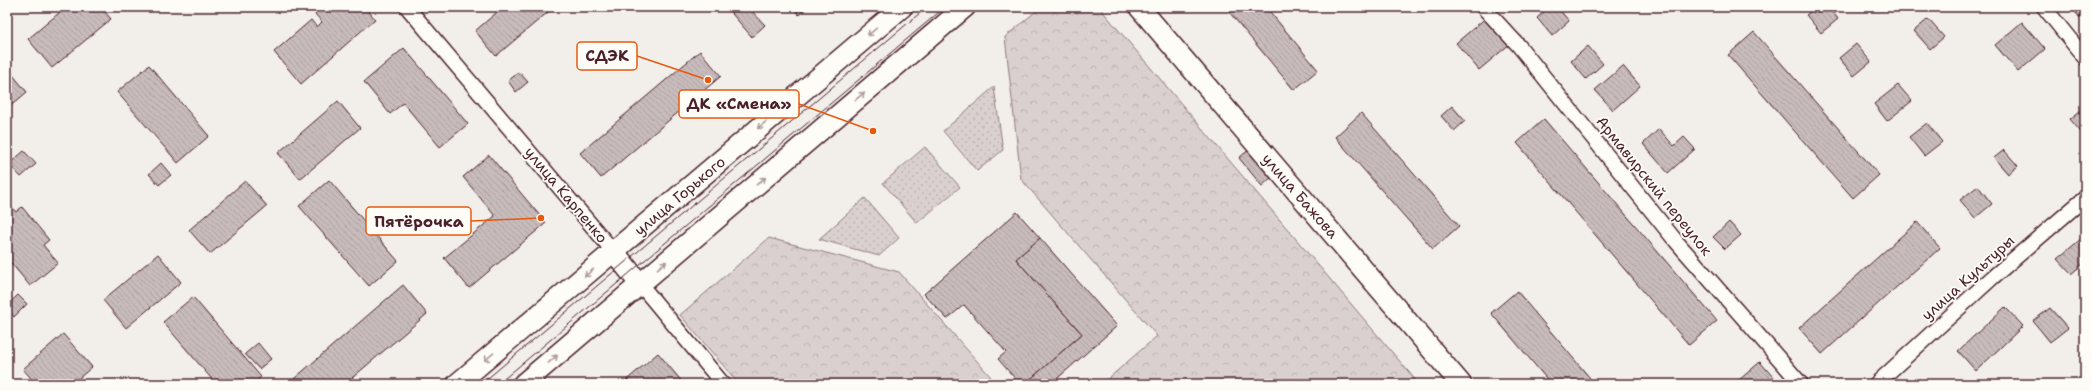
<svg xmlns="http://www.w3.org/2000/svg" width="2092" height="391" viewBox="0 0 2092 391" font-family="'Shantell Sans',sans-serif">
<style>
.grass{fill:url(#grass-dots);stroke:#92787d}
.park{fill:url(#park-crowns);stroke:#92787d}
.building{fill:url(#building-back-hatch);stroke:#4a1f2b}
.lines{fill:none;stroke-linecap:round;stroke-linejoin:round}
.street-casing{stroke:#4a1f2b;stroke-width:17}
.secondary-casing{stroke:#4a1f2b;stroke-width:23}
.street{stroke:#fdfcf7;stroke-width:14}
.secondary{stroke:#fdfcf7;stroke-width:20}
.tram{stroke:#4a1f2b;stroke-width:1}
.oneway{stroke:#ac999b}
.labels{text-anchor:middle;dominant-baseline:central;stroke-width:3.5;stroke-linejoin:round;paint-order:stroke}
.street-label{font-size:15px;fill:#4a1f2b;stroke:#fdfcf7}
.leader{fill:none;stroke:#e8590c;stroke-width:1.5}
.callout-dot{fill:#e8590c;stroke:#fdfcf7;stroke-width:1.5}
.callout{fill:#fdfcf7;stroke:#e8590c;stroke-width:1.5}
.callout-label{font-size:16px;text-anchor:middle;font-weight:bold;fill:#4a1f2b}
</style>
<defs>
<pattern id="grass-dots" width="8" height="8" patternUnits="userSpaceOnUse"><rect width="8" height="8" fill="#d9d0cf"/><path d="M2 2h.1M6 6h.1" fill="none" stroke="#bcb2b2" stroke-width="1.8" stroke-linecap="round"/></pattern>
<pattern id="park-crowns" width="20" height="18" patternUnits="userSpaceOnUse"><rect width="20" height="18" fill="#d9d0cf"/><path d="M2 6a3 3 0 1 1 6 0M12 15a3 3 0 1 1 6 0" fill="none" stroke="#bcb2b2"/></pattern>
<pattern id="building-back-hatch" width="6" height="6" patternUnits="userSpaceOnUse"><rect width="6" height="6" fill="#c8bbbb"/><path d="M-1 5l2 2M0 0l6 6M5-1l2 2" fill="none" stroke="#ada0a1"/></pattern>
</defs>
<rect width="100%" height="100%" fill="#f2efeb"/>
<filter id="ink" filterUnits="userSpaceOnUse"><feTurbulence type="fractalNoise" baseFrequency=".025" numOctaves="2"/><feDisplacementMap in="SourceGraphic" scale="8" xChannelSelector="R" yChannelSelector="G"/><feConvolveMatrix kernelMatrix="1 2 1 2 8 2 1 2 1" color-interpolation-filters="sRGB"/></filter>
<g filter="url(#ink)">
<g class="grass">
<path d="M994,87L1003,150L977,171L943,131Z"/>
<path d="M925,147L960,187L917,223L883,183Z"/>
<path d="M865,198L899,238L879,256L819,239Z"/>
</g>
<g class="park">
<path d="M1041,7H1099L1419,384H1102L1157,336L1021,179L1005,37Z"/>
<path d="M769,238L899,272L997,384H959L954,378L947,384H739L680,315Z"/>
</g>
<g class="building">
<path d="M66,7H101L111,19L52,68L28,39Z"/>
<path d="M309,7H365L375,19L301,84L274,52L311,20L317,27L322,22Z"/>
<path d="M503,7H554L496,56L475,31Z"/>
<path d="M726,7H748L765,25L752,37Z"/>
<path d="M792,7H808L799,15Z"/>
<path d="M1225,7H1266L1318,70L1294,90Z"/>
<path d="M1549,7H1557L1569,21L1552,36L1537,18Z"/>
<path d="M1816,7H1829L1838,19L1821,33L1806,15Z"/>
<path d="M2071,7H2085V13L2080,18Z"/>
<path d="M1488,16L1511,43L1479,70L1456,43Z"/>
<path d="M1928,19L1944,37L1930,49L1914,31Z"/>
<path d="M2022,22L2045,49L2018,72L1995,45Z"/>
<path d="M1754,32L1879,175L1853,198L1728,55Z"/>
<path d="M1856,44L1871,62L1854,76L1839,58Z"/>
<path d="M1588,46L1603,64L1586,79L1571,61Z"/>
<path d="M404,48L468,124L440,147L403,103L390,114L364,82Z"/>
<path d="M700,51L721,76L601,178L580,153Z"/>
<path d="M149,65L209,136L178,163L117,92Z"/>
<path d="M1623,66L1640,86L1613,110L1595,90Z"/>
<path d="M7,68L27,92L7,109Z"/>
<path d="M519,72L528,82L516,92L508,81Z"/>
<path d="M1898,85L1912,101L1887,121L1874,104Z"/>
<path d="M338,101L360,128L300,179L278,153Z"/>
<path d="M1452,106L1465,121L1454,131L1441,116Z"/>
<path d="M2085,107V137L2070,119Z"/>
<path d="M1361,113L1459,226L1433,249L1335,137Z"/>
<path d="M1544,119L1717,321L1689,345L1517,143Z"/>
<path d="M1927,123L1942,142L1924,156L1909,137Z"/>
<path d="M1659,129L1674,146L1684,137L1695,149L1668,173L1643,144Z"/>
<path d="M1251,148L1274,175L1262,186L1239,158Z"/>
<path d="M2004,150L2018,166L2008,174L1994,158Z"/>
<path d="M24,151L36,164L21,177L9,164Z"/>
<path d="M489,155L546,223L469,288L444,258L495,216L463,177Z"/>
<path d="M161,163L171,175L159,185L149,174Z"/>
<path d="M329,180L398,261L369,286L299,206Z"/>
<path d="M245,181L267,206L210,254L189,230Z"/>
<path d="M1978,186L1992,204L1975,218L1960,200Z"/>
<path d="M7,202L16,212L22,207L49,240L43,245L58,263L30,286L7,258Z"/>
<path d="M1017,212L1040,238L1016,259L1082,334L1025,384H1020L998,359L1006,352L964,305L947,319L924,294Z"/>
<path d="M1729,222L1741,235L1725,249L1713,237Z"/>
<path d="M1917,222L1940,248L1822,354L1799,328Z"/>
<path d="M1040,238L1117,326L1051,384H1025L1082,334L1016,259Z"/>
<path d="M2082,238L2085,241V266L2083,264L2071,274L2057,259Z"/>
<path d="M158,254L181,282L126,328L103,300Z"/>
<path d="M403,285L427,314L345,384H288Z"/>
<path d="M1517,291L1530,307L1595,384H1551L1491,313Z"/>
<path d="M18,295L27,304L14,317L7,309V305Z"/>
<path d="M193,297L261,377L253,384H216L163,322Z"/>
<path d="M2005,307L2023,326L1976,371L1958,351Z"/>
<path d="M2050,308L2068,328L2050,342L2033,321Z"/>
<path d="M63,334L92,367L78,379L82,384L87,380L91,384H36L23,369Z"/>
<path d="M258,343L271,359L259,369L245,354Z"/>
<path d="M658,353L684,384H622Z"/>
<path d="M1760,362L1779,384H1734L1739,380Z"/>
</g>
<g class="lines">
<g class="street-casing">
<g id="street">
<path d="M407,7L614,252"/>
<path d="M1483,7L1519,46L1675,240L1801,384"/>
<path d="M2044,7L2085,58"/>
<path d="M640,284L723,384"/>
<path d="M1876,384L1993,277L2085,198"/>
</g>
</g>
<g class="secondary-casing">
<g id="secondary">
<path d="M1139,7L1461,384"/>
<path d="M614,252L640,284"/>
<path d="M457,384L902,7"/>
<path d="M523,384L965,7"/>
</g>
</g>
<use href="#street" class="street"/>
<use href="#secondary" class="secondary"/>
<g class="tram">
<path d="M481,384L927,7"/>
<path d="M498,384L945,7"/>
</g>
</g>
<defs><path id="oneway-shaft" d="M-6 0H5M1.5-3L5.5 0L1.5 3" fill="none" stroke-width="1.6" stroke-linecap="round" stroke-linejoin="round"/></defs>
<g class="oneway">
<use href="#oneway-shaft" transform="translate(872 32) rotate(140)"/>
<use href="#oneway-shaft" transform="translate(860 96) rotate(-40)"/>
<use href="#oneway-shaft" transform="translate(762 125) rotate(140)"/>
<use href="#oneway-shaft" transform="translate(761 181) rotate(-40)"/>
<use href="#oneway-shaft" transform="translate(662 265) rotate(-40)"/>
<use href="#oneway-shaft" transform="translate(589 273) rotate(140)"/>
<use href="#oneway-shaft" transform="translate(489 357) rotate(140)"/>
<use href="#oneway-shaft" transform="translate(553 359) rotate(-41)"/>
</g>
</g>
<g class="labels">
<g class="street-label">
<text transform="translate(1654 186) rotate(51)">Армавирский переулок</text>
<text transform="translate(566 195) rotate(50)">улица Карпенко</text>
<text transform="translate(680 196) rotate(-40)">улица Горького</text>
<text transform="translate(1300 196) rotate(49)">улица Бажова</text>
<text transform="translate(1968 278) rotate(-42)">улица Культуры</text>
</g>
</g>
<path class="leader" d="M708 80L637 56M873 131L799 104M541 218L471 221"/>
<g class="callout-dot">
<circle cx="708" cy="80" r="4"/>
<circle cx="873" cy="131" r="4"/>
<circle cx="541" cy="218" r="4"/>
</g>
<g class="callout">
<rect x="577" y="42" width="60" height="28" rx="4"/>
<rect x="679" y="90" width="120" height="28" rx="4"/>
<rect x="366" y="207" width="105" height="28" rx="4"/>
</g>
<g class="callout-label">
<text x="607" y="61">СДЭК</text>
<text x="739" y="109">ДК «Смена»</text>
<text x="419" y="227">Пятёрочка</text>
</g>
<rect width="2092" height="391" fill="none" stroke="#fdfcf7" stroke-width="24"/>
<rect x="12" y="12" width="2068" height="367" fill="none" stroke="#4a1f2b" stroke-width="1.5" filter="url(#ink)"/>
</svg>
